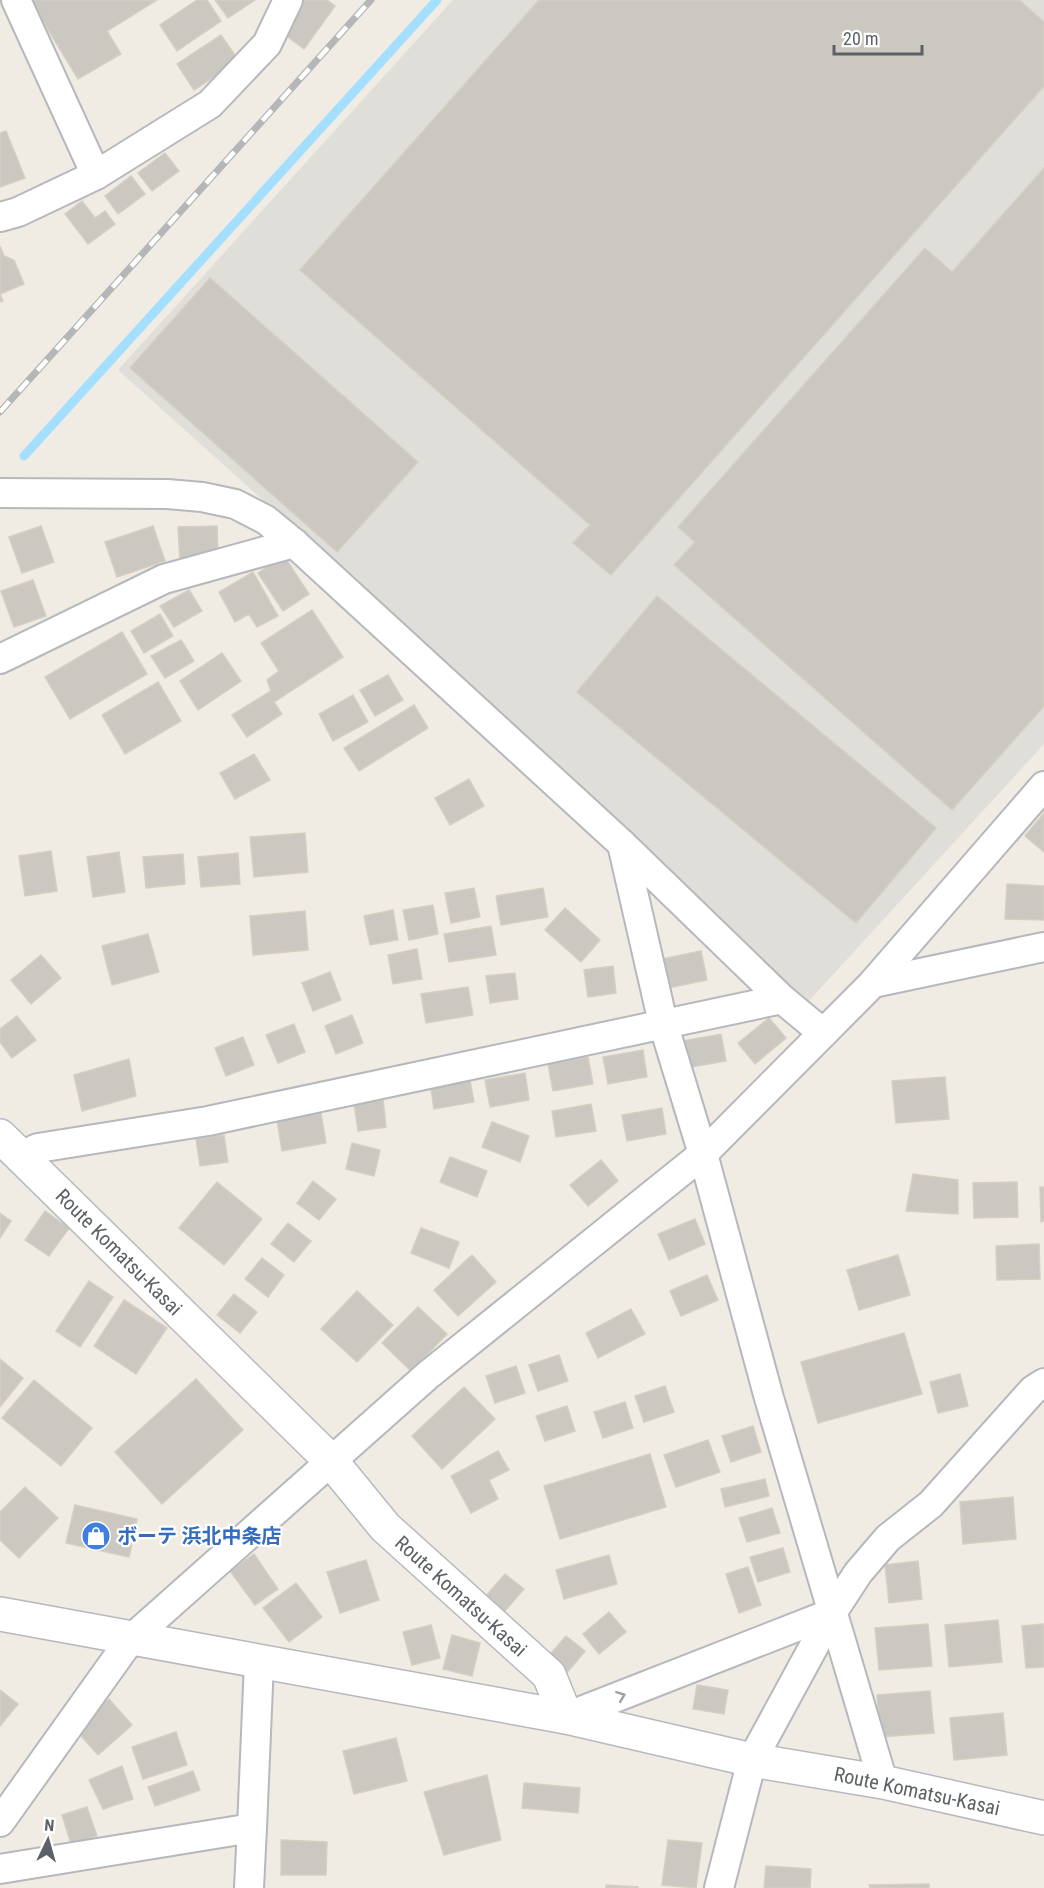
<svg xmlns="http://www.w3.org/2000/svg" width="1044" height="1888" viewBox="0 0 1044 1888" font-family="'Roboto Condensed','Noto Sans JP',sans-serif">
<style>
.industrial{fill:#e0ded9}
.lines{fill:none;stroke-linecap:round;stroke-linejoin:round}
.stream{stroke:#a5dfff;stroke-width:9}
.building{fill:#cbc7c1;stroke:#d5cec2;stroke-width:1.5}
.minor-casing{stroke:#b5b8bc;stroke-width:32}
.tertiary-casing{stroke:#b5b8bc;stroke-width:36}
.secondary-casing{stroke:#b6babf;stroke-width:36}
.minor{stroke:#fff;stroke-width:28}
.tertiary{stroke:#fff;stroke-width:33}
.secondary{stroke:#fff;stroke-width:33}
.rail-casing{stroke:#b5b6b7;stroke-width:7}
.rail{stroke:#fff;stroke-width:4.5;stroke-dasharray:14;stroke-linecap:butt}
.oneway{stroke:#9da0a3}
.labels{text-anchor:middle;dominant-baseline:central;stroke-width:4.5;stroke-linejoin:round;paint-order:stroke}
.street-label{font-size:20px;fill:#5c6166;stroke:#fff}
.shop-label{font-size:20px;font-weight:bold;fill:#366cbe;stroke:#fff;text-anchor:start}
</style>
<rect width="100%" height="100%" fill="#f0ece4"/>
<path class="industrial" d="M453,0H1044V744L807,1003L563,769L118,370Z"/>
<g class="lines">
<path class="stream" d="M24,456L437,0"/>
</g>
<g class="building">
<path d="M30,0H157L107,31L121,54L78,79Z"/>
<path d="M197,0H207L221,21L177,51L160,25Z"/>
<path d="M215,0H255L228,18Z"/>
<path d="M302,0H327L335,6L304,49L280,31Z"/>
<path d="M539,0H1019L1044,22V86L611,575L573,543L590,525L300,270Z"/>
<path d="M221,35L239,61L194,90L177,64Z"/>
<path d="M6,131L25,178L0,187V133Z"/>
<path d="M165,153L179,171L152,191L138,173Z"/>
<path d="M1044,168V706L952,810L674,565L695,542L678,527L925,248L952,272Z"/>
<path d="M131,176L145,194L118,214L105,196Z"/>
<path d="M82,201L95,218L105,211L115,224L88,244L65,214Z"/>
<path d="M0,246L4,256L14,260L24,284L0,294L3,301L0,302Z"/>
<path d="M210,278L418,462L337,552L130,368Z"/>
<path d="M41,526L54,562L22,573L9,537Z"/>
<path d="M153,526L165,561L117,577L105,542Z"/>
<path d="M217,526L218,559L180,560L178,527Z"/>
<path d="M284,556L309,594L283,611L258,573Z"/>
<path d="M253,572L278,616L257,627L249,614L235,622L219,592Z"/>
<path d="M33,580L46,616L14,627L1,591Z"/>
<path d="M189,590L202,611L174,627L160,606Z"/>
<path d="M657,596L936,828L856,923L577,692Z"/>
<path d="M312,610L343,657L274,702L282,714L247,737L232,715L271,691L267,680L279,671L261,643Z"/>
<path d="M160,614L173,636L144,653L131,631Z"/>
<path d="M122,632L147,674L70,719L45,677Z"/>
<path d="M181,640L194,661L165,678L151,656Z"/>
<path d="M222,653L241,681L198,710L180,681Z"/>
<path d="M388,675L403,700L375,716L360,690Z"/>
<path d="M158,682L181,721L125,754L102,715Z"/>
<path d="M353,695L368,722L333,741L319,714Z"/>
<path d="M414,705L428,728L359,771L344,748Z"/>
<path d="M254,754L270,780L235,799L220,773Z"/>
<path d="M469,779L484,806L450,825L435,798Z"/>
<path d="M1044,813V852L1025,836Z"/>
<path d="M305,833L308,872L254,877L250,837Z"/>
<path d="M51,851L57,891L25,896L19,856Z"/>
<path d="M119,852L125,892L93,897L87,857Z"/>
<path d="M238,853L240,884L201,887L198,857Z"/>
<path d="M183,854L185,884L146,888L143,857Z"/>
<path d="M1007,884L1044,886V920L1005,919Z"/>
<path d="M474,888L480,917L451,923L445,893Z"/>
<path d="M543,888L548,917L501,925L496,896Z"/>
<path d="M433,905L438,934L409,940L403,910Z"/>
<path d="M565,908L600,940L581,962L545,930Z"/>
<path d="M393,910L398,940L370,945L364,916Z"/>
<path d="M305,911L308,950L253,955L250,916Z"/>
<path d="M491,926L496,955L449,962L444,934Z"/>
<path d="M148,934L159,972L112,985L102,946Z"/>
<path d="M417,949L422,979L393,984L388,955Z"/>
<path d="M701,951L707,980L663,989L657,960Z"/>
<path d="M41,955L61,978L31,1004L11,980Z"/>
<path d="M613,966L616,993L588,997L584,970Z"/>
<path d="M330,972L341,1000L313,1011L302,983Z"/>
<path d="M515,973L518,999L490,1003L486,976Z"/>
<path d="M468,987L473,1015L426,1023L421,994Z"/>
<path d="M352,1015L363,1043L336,1054L325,1026Z"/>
<path d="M17,1016L36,1040L12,1058L0,1042V1029Z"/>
<path d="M769,1018L786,1038L755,1064L738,1043Z"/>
<path d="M294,1024L305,1052L278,1063L266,1035Z"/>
<path d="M721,1034L726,1061L686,1068L682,1041Z"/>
<path d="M243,1037L254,1065L226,1076L215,1048Z"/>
<path d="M643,1050L647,1077L608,1084L603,1057Z"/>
<path d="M588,1057L593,1084L553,1091L548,1064Z"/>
<path d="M129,1059L136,1096L82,1111L74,1075Z"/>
<path d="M525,1073L529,1100L490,1107L485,1080Z"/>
<path d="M469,1075L474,1102L434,1109L430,1082Z"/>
<path d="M945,1077L949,1119L896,1123L892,1081Z"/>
<path d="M383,1100L386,1127L358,1131L354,1104Z"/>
<path d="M591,1104L596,1131L556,1137L552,1111Z"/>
<path d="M662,1108L666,1134L627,1141L622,1115Z"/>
<path d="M321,1113L326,1143L282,1151L277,1120Z"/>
<path d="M492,1122L529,1136L520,1162L482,1147Z"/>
<path d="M224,1135L228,1162L200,1166L196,1139Z"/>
<path d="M352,1143L380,1150L374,1176L346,1169Z"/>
<path d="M450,1157L487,1171L477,1197L440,1182Z"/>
<path d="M601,1160L618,1181L588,1206L570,1185Z"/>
<path d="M913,1174L958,1180V1214L906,1211Z"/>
<path d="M313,1181L336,1199L319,1220L297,1203Z"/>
<path d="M217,1182L262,1219L224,1265L179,1228Z"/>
<path d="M1017,1182L1018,1217L974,1218L973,1183Z"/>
<path d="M1040,1187H1044V1221L1041,1222Z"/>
<path d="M45,1211L69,1228L49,1256L25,1240Z"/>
<path d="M0,1213L11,1221L0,1238Z"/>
<path d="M695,1219L705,1244L669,1260L658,1234Z"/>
<path d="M288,1223L311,1241L294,1262L271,1244Z"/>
<path d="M421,1228L459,1242L449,1268L411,1253Z"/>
<path d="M1039,1244L1040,1279L997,1280L996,1246Z"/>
<path d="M472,1255L496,1282L458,1316L434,1290Z"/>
<path d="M898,1255L910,1295L859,1310L847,1270Z"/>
<path d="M262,1258L284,1275L268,1297L245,1279Z"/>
<path d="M707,1275L718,1300L681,1316L670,1291Z"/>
<path d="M89,1281L113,1297L80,1347L56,1331Z"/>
<path d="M357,1291L393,1325L357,1362L321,1329Z"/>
<path d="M234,1294L257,1312L240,1333L217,1315Z"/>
<path d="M124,1300L167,1328L136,1374L94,1346Z"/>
<path d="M418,1307L447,1334L411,1371L382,1343Z"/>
<path d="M631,1309L645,1334L598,1358L586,1333Z"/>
<path d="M904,1333L922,1394L818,1423L801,1362Z"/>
<path d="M559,1355L568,1381L538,1391L529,1365Z"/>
<path d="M0,1359L23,1378L0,1407Z"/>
<path d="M516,1366L525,1393L495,1403L486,1376Z"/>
<path d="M960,1374L968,1406L938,1413L930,1382Z"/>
<path d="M196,1379L243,1430L162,1504L115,1452Z"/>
<path d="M34,1380L92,1428L61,1466L2,1418Z"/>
<path d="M665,1386L674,1412L644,1422L635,1396Z"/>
<path d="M464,1387L495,1419L442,1469L412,1436Z"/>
<path d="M625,1402L633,1428L603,1438L594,1412Z"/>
<path d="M567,1406L575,1431L545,1441L536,1416Z"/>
<path d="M753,1426L761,1452L731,1462L722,1436Z"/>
<path d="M708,1440L720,1472L676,1487L664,1455Z"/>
<path d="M498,1451L509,1470L489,1480L498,1499L471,1513L451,1476Z"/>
<path d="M650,1454L666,1507L560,1539L544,1486Z"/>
<path d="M765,1479L769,1496L725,1507L721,1489Z"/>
<path d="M25,1487L58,1518L19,1558L0,1540V1512Z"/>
<path d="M1013,1497L1016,1539L963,1544L960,1502Z"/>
<path d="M75,1505L137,1519L129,1557L66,1543Z"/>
<path d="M772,1508L780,1533L747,1542L739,1518Z"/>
<path d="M783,1548L790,1572L758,1582L750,1557Z"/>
<path d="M254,1554L278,1589L255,1605L230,1571Z"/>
<path d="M609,1555L617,1584L564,1599L556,1570Z"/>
<path d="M366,1560L379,1600L340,1613L327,1572Z"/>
<path d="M918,1561L922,1599L889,1603L885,1565Z"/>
<path d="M748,1567L761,1605L739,1613L726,1574Z"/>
<path d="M505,1574L524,1589L503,1613L485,1597Z"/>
<path d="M296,1583L322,1617L289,1642L263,1608Z"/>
<path d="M609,1612L626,1632L599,1654L583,1634Z"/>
<path d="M998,1620L1002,1662L949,1667L945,1625Z"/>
<path d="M928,1624L932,1666L879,1670L875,1628Z"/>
<path d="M1044,1624V1667L1026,1668L1022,1626Z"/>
<path d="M431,1625L440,1658L412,1665L403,1632Z"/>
<path d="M452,1635L480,1643L472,1676L443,1669Z"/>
<path d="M566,1636L585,1651L565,1675L546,1659Z"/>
<path d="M697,1685L728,1690L724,1714L693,1709Z"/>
<path d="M0,1690L18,1704L0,1726Z"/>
<path d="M930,1691L934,1733L880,1737L877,1695Z"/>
<path d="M109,1699L132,1725L98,1755L75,1729Z"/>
<path d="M1003,1713L1007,1755L954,1760L950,1718Z"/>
<path d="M176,1732L187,1765L143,1779L132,1747Z"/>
<path d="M396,1738L407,1781L354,1794L343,1751Z"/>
<path d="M122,1766L133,1799L103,1809L89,1780Z"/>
<path d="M193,1771L200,1790L155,1806L148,1787Z"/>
<path d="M487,1775L501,1840L444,1855L424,1792Z"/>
<path d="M524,1783L580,1788L578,1813L522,1808Z"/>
<path d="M87,1807L97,1836L71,1844L62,1815Z"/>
<path d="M281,1840L327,1842L326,1875H281Z"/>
<path d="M668,1840L702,1843L696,1888L662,1885Z"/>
<path d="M766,1866L811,1869L810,1888H764Z"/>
<path d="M929,1884V1888H870L869,1885Z"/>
<path d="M606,1885L638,1887V1888H606Z"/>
</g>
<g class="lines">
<g class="minor-casing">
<g id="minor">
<path d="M16,0L96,175"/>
<path d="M0,217L18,212L96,175L210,104L267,44L288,0"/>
<path d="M0,493L167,494L202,497L235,504L266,520L294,543L622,844L663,1023L703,1154L769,1398L883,1782"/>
<path d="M0,659L164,579L294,543"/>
<path d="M622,844L782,999"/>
<path d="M873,983L1044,947"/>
<path d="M21,1156L38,1148L208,1121L782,999L823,1033"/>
<path d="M566,1717L832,1613"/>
<path d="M0,1822L130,1640L428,1375L703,1154L873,983L1044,786"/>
<path d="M0,1869L252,1828L259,1662"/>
<path d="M249,1888L252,1828"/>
<path d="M719,1888L752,1760L832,1613L858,1573L888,1538L931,1504L1033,1390L1044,1383"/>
</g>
</g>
<g class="tertiary-casing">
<path id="tertiary" d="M0,1614L566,1717"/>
</g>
<g class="secondary-casing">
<path id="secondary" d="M0,1136L331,1461L385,1527L549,1675L566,1717L752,1760L883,1782L1044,1818"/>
</g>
<use href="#minor" class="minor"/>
<use href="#tertiary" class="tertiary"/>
<use href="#secondary" class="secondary"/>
<g class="rail-casing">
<path id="rail" d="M0,412L371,0"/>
</g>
<use href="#rail" class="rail"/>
</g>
<defs><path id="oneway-chevron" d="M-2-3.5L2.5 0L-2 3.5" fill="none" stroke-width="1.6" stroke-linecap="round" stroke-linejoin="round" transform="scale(1.5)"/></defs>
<use class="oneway" href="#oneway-chevron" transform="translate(621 1696) rotate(-21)"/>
<defs>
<g id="shop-disc" transform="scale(1.5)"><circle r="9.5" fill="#3f7fe0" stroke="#fff"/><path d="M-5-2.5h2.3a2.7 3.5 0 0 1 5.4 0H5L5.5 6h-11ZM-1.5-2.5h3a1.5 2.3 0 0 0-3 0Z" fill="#fff"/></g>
</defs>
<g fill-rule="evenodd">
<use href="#shop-disc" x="96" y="1536"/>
</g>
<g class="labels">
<g class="street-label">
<text transform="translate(119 1252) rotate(45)">Route Komatsu-Kasai</text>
<text transform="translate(461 1596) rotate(42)">Route Komatsu-Kasai</text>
<text transform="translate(917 1791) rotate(12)">Route Komatsu-Kasai</text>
</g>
<g class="shop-label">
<text x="117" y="1536">ボーテ 浜北中条店</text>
</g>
</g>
<g transform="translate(48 1840) rotate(5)" stroke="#ffffff" stroke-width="4.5" paint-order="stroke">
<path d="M0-4.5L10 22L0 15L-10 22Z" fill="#5c6166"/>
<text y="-9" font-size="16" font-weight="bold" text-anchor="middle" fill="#5c6166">N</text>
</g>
<path d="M834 45v9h88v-9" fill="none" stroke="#5c6166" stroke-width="3"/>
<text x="843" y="45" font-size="18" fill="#5c6166" stroke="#ffffff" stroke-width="4.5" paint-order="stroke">20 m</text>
</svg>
